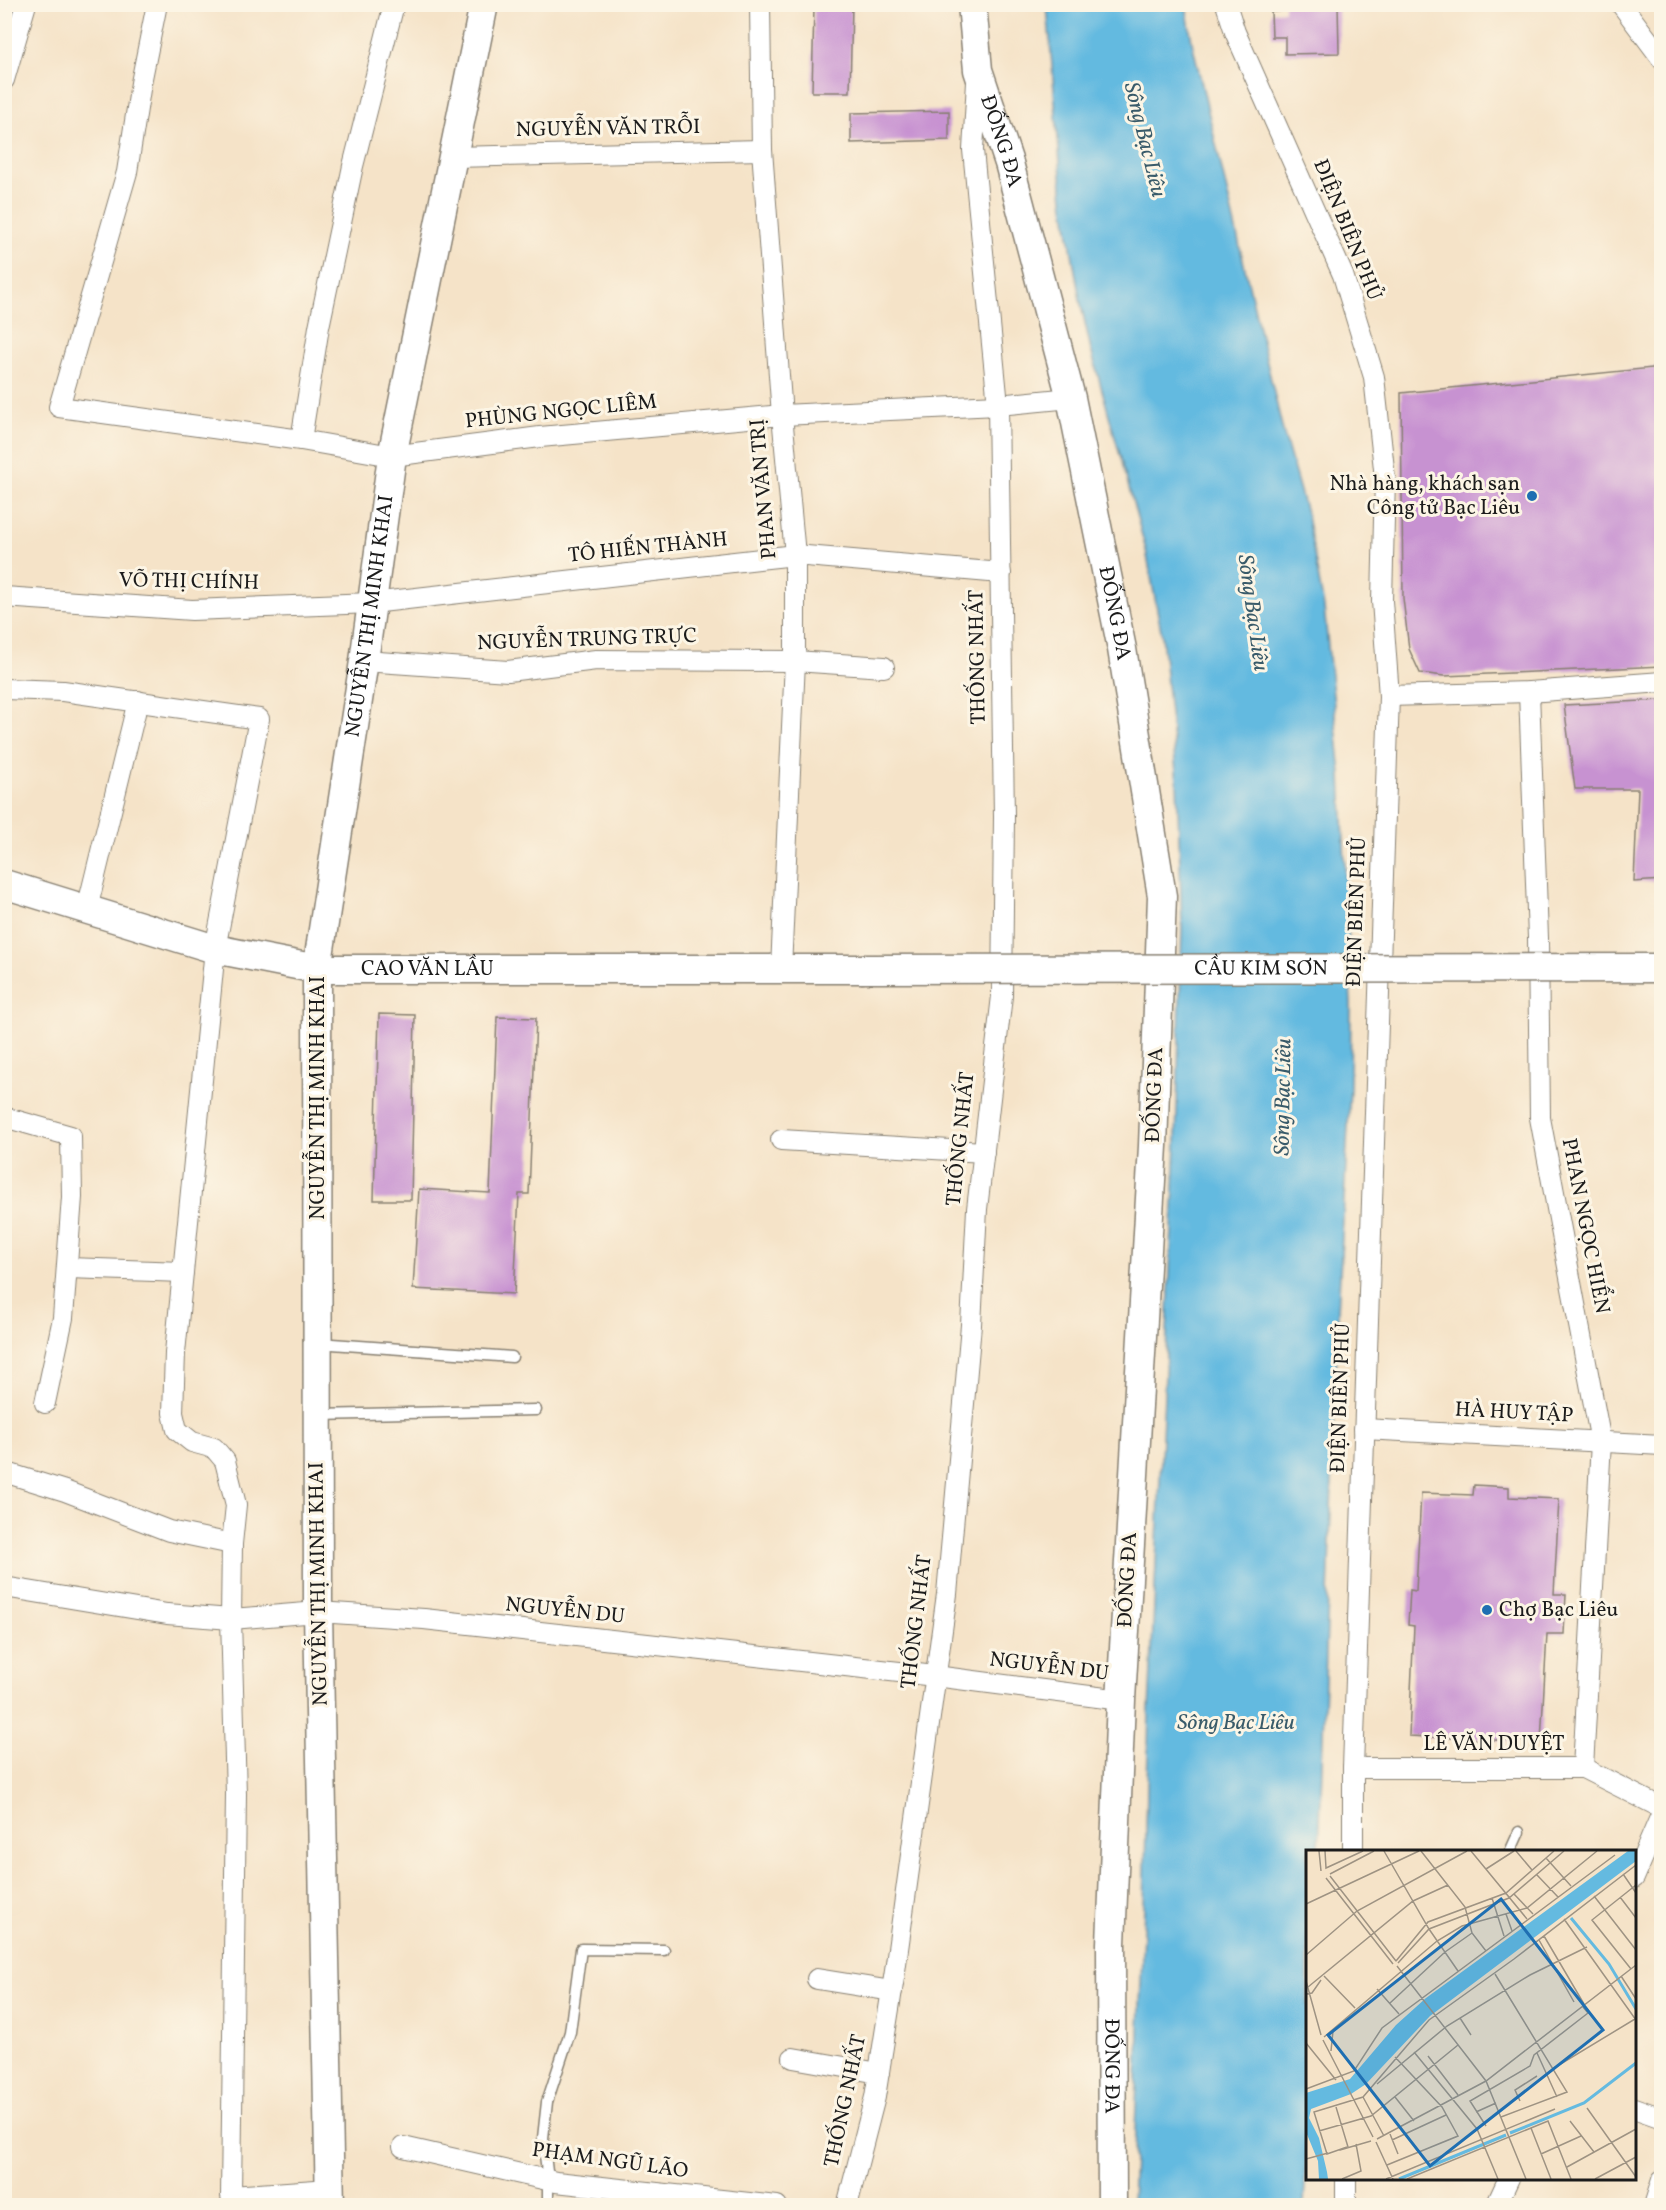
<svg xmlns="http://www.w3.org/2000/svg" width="1666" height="2210" viewBox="0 0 1666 2210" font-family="Vollkorn,serif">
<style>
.water{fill:#64bae0;stroke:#406b7e;stroke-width:1.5}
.building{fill:#c792d1}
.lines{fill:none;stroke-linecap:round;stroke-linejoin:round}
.lane-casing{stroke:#888072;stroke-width:13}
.street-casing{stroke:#888072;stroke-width:22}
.secondary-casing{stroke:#888072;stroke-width:31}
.lane{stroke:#fff;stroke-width:10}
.street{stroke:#fff;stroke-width:20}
.secondary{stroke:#fff;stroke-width:28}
.secondary-bridge-casing{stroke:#888072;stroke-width:31;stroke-linecap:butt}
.secondary-bridge{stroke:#fff;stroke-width:28}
.poi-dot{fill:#1f6fb2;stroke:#fcf5e5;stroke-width:2}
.labels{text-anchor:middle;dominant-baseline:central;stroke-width:6;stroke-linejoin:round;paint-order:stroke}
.street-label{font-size:21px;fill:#1c1c1c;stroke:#fcf5e5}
.poi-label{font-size:21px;fill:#1c1c1c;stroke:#fcf5e5;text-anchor:end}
.water-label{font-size:22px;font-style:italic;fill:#395b6a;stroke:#fcf5e5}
.inset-river{fill:none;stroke:#64bae0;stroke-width:3}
.inset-road{fill:none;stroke:#9e9383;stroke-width:1.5}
.view{fill:#1f6fb2;fill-opacity:0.15;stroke:#1f6fb2;stroke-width:3}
.inset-edge{fill:none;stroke:#1c1c1c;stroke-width:3}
</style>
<rect width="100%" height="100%" fill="#fcf5e5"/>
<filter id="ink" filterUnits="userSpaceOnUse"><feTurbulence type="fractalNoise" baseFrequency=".0167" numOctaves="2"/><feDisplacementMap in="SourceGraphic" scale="12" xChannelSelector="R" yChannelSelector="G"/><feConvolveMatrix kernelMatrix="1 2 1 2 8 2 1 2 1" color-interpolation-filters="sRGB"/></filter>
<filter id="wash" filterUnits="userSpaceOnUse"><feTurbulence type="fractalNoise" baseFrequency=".008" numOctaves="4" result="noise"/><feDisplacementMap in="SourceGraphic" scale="24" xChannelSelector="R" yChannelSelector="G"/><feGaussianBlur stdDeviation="1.35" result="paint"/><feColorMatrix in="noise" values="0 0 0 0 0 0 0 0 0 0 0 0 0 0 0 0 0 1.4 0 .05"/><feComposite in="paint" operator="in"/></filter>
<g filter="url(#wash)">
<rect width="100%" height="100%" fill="#f5e3c8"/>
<path class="water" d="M1047,5H1186L1192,42L1283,431L1307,516L1324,607L1341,774L1351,1004L1350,1089L1338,1312L1319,1851L1308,1852V2114L1304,2205H1132L1144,1907L1149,1710L1176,1144L1182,926L1177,781L1162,636L1146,550L1091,350L1080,300L1063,200Z"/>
<g id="blocks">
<g class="building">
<path d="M823,4H852L850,92H812L814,7H823Z"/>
<path d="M1284,4H1338L1339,53L1285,54V37H1272L1271,12L1284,11Z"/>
<path d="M949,111V140L851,143V113Z"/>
<path d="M1662,367V666L1444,676L1420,673L1409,649L1403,598L1401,393Z"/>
<path d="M1662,700V880L1634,882L1638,789H1575L1564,705Z"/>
<path d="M379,1014L415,1015L411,1200H374Z"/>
<path d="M497,1017L536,1018L529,1194H519L514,1294L413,1289L419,1189L490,1193Z"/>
<path d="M1474,1485L1509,1487V1497L1559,1499L1554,1594H1566L1564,1634H1547L1541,1742L1409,1736L1414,1626L1408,1625L1410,1590L1416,1591L1421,1493L1473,1495Z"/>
</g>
</g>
</g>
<g filter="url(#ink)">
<use href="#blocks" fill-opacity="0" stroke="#888072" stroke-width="1.5"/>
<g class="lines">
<g class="lane-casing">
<g id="lane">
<path d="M318,1343L512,1357"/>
<path d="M318,1415L536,1410"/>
<path d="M1510,1852L1519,1832"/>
<path d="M548,2206V2180L543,2138L547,2102L570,2032L581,1949L664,1950"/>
</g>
</g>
<g class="street-casing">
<g id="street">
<path d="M157,4L141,83L127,172L59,407L301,440L392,456L540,437L782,415L998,405L1071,398"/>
<path d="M760,4L762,150L782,415L795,555V661L781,969"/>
<path d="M1226,4L1235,32L1343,275L1374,377L1385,478L1382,601L1389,696L1353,1768V1852"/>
<path d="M1621,4L1662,59"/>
<path d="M4,80L26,4"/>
<path d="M454,157L762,150"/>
<path d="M301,440L319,327L353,166L394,4"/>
<path d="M4,597L192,610L372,603L795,555L1001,573"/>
<path d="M364,661L508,671L596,660L795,661L884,667"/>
<path d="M4,689L63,691L259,719L215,949L175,1353L173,1413L177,1430L192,1442L214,1448L225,1461L236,1505L232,1544L231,1619L236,1794L231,2196L330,2189"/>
<path d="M1529,692L1538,938L1540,1118L1601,1442L1583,1768"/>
<path d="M1389,696L1529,692L1662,682"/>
<path d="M87,909L138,701"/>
<path d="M4,1117L71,1136L72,1197L63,1318L45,1403"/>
<path d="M781,1140L984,1152"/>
<path d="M68,1268L183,1272"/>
<path d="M1364,1429L1662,1445"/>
<path d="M4,1472L65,1491L169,1531L232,1544"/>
<path d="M4,1587L167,1614L231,1619L318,1612L424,1619L935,1676L1121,1700"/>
<path d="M1353,1768H1583L1662,1808"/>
<path d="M1634,1878L1662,1813"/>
<path d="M817,1979L892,1991"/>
<path d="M793,2058L879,2073"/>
<path d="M1634,2108L1662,2118"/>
<path d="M403,2147L556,2182L777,2206"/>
<path d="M847,2206L875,2097L895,1971L947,1594L971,1325L977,1209L1002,996L1004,817L998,405L973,150L977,82"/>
<path d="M1346,2206V2178"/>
<path d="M1496,2206L1509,2178"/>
<path d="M1654,2206L1662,2180"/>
</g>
</g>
<g class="secondary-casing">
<g id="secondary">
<path id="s1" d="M972,4L978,70L1009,163L1071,398L1122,649L1162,896L1153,1146L1121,1700L1111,1944L1112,2206"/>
<path id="s2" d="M4,884L215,949L317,969H861"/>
<path id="s3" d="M330,2206L318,1612L317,969L364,661L392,456L484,4"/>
</g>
</g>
<use href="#lane" class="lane"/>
<use href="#street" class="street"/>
<use href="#secondary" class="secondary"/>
<g class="secondary-bridge-casing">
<g id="secondary-bridge">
<path id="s4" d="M861,969L1662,968"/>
</g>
</g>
<use href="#secondary-bridge" class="secondary-bridge"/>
</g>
</g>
<g class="poi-dot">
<circle cx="1532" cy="496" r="6"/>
<circle cx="1487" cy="1610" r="6"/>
</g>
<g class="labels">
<g class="street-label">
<text transform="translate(608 129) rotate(-1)">NGUYỄN VĂN TRỖI</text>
<text stroke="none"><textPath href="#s1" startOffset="141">ĐỐNG ĐA</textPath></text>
<text transform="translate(1347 230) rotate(68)">ĐIỆN BIÊN PHỦ</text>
<text transform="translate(561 412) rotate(-6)">PHÙNG NGỌC LIÊM</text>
<text transform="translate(764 489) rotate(-95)">PHAN VĂN TRỊ</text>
<text transform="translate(648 548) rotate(-6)">TÔ HIẾN THÀNH</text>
<text transform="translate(189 582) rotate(1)">VÕ THỊ CHÍNH</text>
<text stroke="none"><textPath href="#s1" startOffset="627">ĐỐNG ĐA</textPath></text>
<text stroke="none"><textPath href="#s3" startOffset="1594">NGUYỄN THỊ MINH KHAI</textPath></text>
<text transform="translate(587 640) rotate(-2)">NGUYỄN TRUNG TRỰC</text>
<text transform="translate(978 657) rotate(-91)">THỐNG NHẤT</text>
<text transform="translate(1357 912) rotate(-88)">ĐIỆN BIÊN PHỦ</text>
<text stroke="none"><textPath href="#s4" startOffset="400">CẦU KIM SƠN</textPath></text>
<text stroke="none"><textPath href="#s2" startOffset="435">CAO VĂN LẦU</textPath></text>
<text transform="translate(1155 1095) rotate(-88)">ĐỐNG ĐA</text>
<text transform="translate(318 1098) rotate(-90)">NGUYỄN THỊ MINH KHAI</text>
<text transform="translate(961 1139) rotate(-84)">THỐNG NHẤT</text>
<text transform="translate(1585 1226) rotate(79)">PHAN NGỌC HIỂN</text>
<text transform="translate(1341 1398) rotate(-88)">ĐIỆN BIÊN PHỦ</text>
<text transform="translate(1514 1413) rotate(3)">HÀ HUY TẬP</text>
<text transform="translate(1128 1580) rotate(-87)">ĐỐNG ĐA</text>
<text transform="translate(319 1584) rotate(-91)">NGUYỄN THỊ MINH KHAI</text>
<text transform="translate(565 1611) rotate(6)">NGUYỄN DU</text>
<text transform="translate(917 1622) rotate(-83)">THỐNG NHẤT</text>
<text transform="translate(1049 1667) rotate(7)">NGUYỄN DU</text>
<text x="1494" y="1744">LÊ VĂN DUYỆT</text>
<text stroke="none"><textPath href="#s1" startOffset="2085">ĐỐNG ĐA</textPath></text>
<text transform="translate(846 2101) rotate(-78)">THỐNG NHẤT</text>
<text transform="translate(610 2161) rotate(8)">PHẠM NGŨ LÃO</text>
</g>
<g class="poi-label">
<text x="1520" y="484">Nhà hàng, khách sạn<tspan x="1520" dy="24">Công tử Bạc Liêu</tspan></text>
<text x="1499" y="1610" text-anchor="start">Chợ Bạc Liêu</text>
</g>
<g class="water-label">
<text transform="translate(1144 140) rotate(76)">Sông Bạc Liêu</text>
<text transform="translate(1252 613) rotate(82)">Sông Bạc Liêu</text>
<text transform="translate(1284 1097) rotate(-89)">Sông Bạc Liêu</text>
<text x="1236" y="1723">Sông Bạc Liêu</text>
</g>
</g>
<g transform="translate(1306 1850)">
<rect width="330" height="330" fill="#f5e3c8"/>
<path d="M322,1H330V11L124,166L60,234L45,244L5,259L3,268L13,288L21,322L22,329H13L12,311L0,282V243L44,229L90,175L120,148Z" fill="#64bae0"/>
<path class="inset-river" d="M265,68L303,114L330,159M204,283L278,253L330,213M93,329L200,285"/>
<path class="inset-road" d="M13,1L15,21M19,1L20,18L57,1M78,1L123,79L152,121M115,1L159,57L166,83L180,101M165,1L221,69M210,1L226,20M240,8L265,36M180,19L208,1M24,24L68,1M317,24L330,43M231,25L252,47M24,26L90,111M20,28L87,114M208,44L227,64M288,46L330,100M314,47L330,68M186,48L198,86M0,54L113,1M200,64L206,81M258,69L330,170M238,86L278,154M233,90L268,152M0,105L51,61L161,1M90,111L122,72L200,43L248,1M92,113L123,79L203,48L258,1M91,116L180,231L220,329M325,119L286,70L330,35M189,124L261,242L195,267M18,126L49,158M315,126L330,149M0,131L15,185M2,137L107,51L142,35M71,139L93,164M0,144L6,143L15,130M84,153L139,102L166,83M154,168L165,185M18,187L131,91L156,76L221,58L291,1M17,190L67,287M0,193L30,230M25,201L27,181M108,202L171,279L192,329M231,203L251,247M122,206L152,245M248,218L329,169M71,234L141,176L224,125L281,97M0,239L48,221L76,178L309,5M57,247L78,286M89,247L108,271M214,251L209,240L231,226M30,257L42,297M281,258L330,327M170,262L190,253M264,271L288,302M180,276L164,251L224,216L228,205L282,163L277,157M225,278L245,329M13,281L65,266L152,195M84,284L92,304M71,289L180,231L330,115M86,290L140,265M70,292L87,329M41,297L21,304L8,262L57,247L123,170L208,109L330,15M34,300L65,291M235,304L275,286M0,309L22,303M81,315L152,286L136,257L89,207M261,317L330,279M36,329L55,321L50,294M80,329L249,259M101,329L242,271L265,329M289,329L330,307"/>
<path class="view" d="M195,49L297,180L124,316L22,185Z"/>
<rect width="330" height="330" class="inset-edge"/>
</g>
<rect width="1666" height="2210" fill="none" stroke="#fcf5e5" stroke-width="24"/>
</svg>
